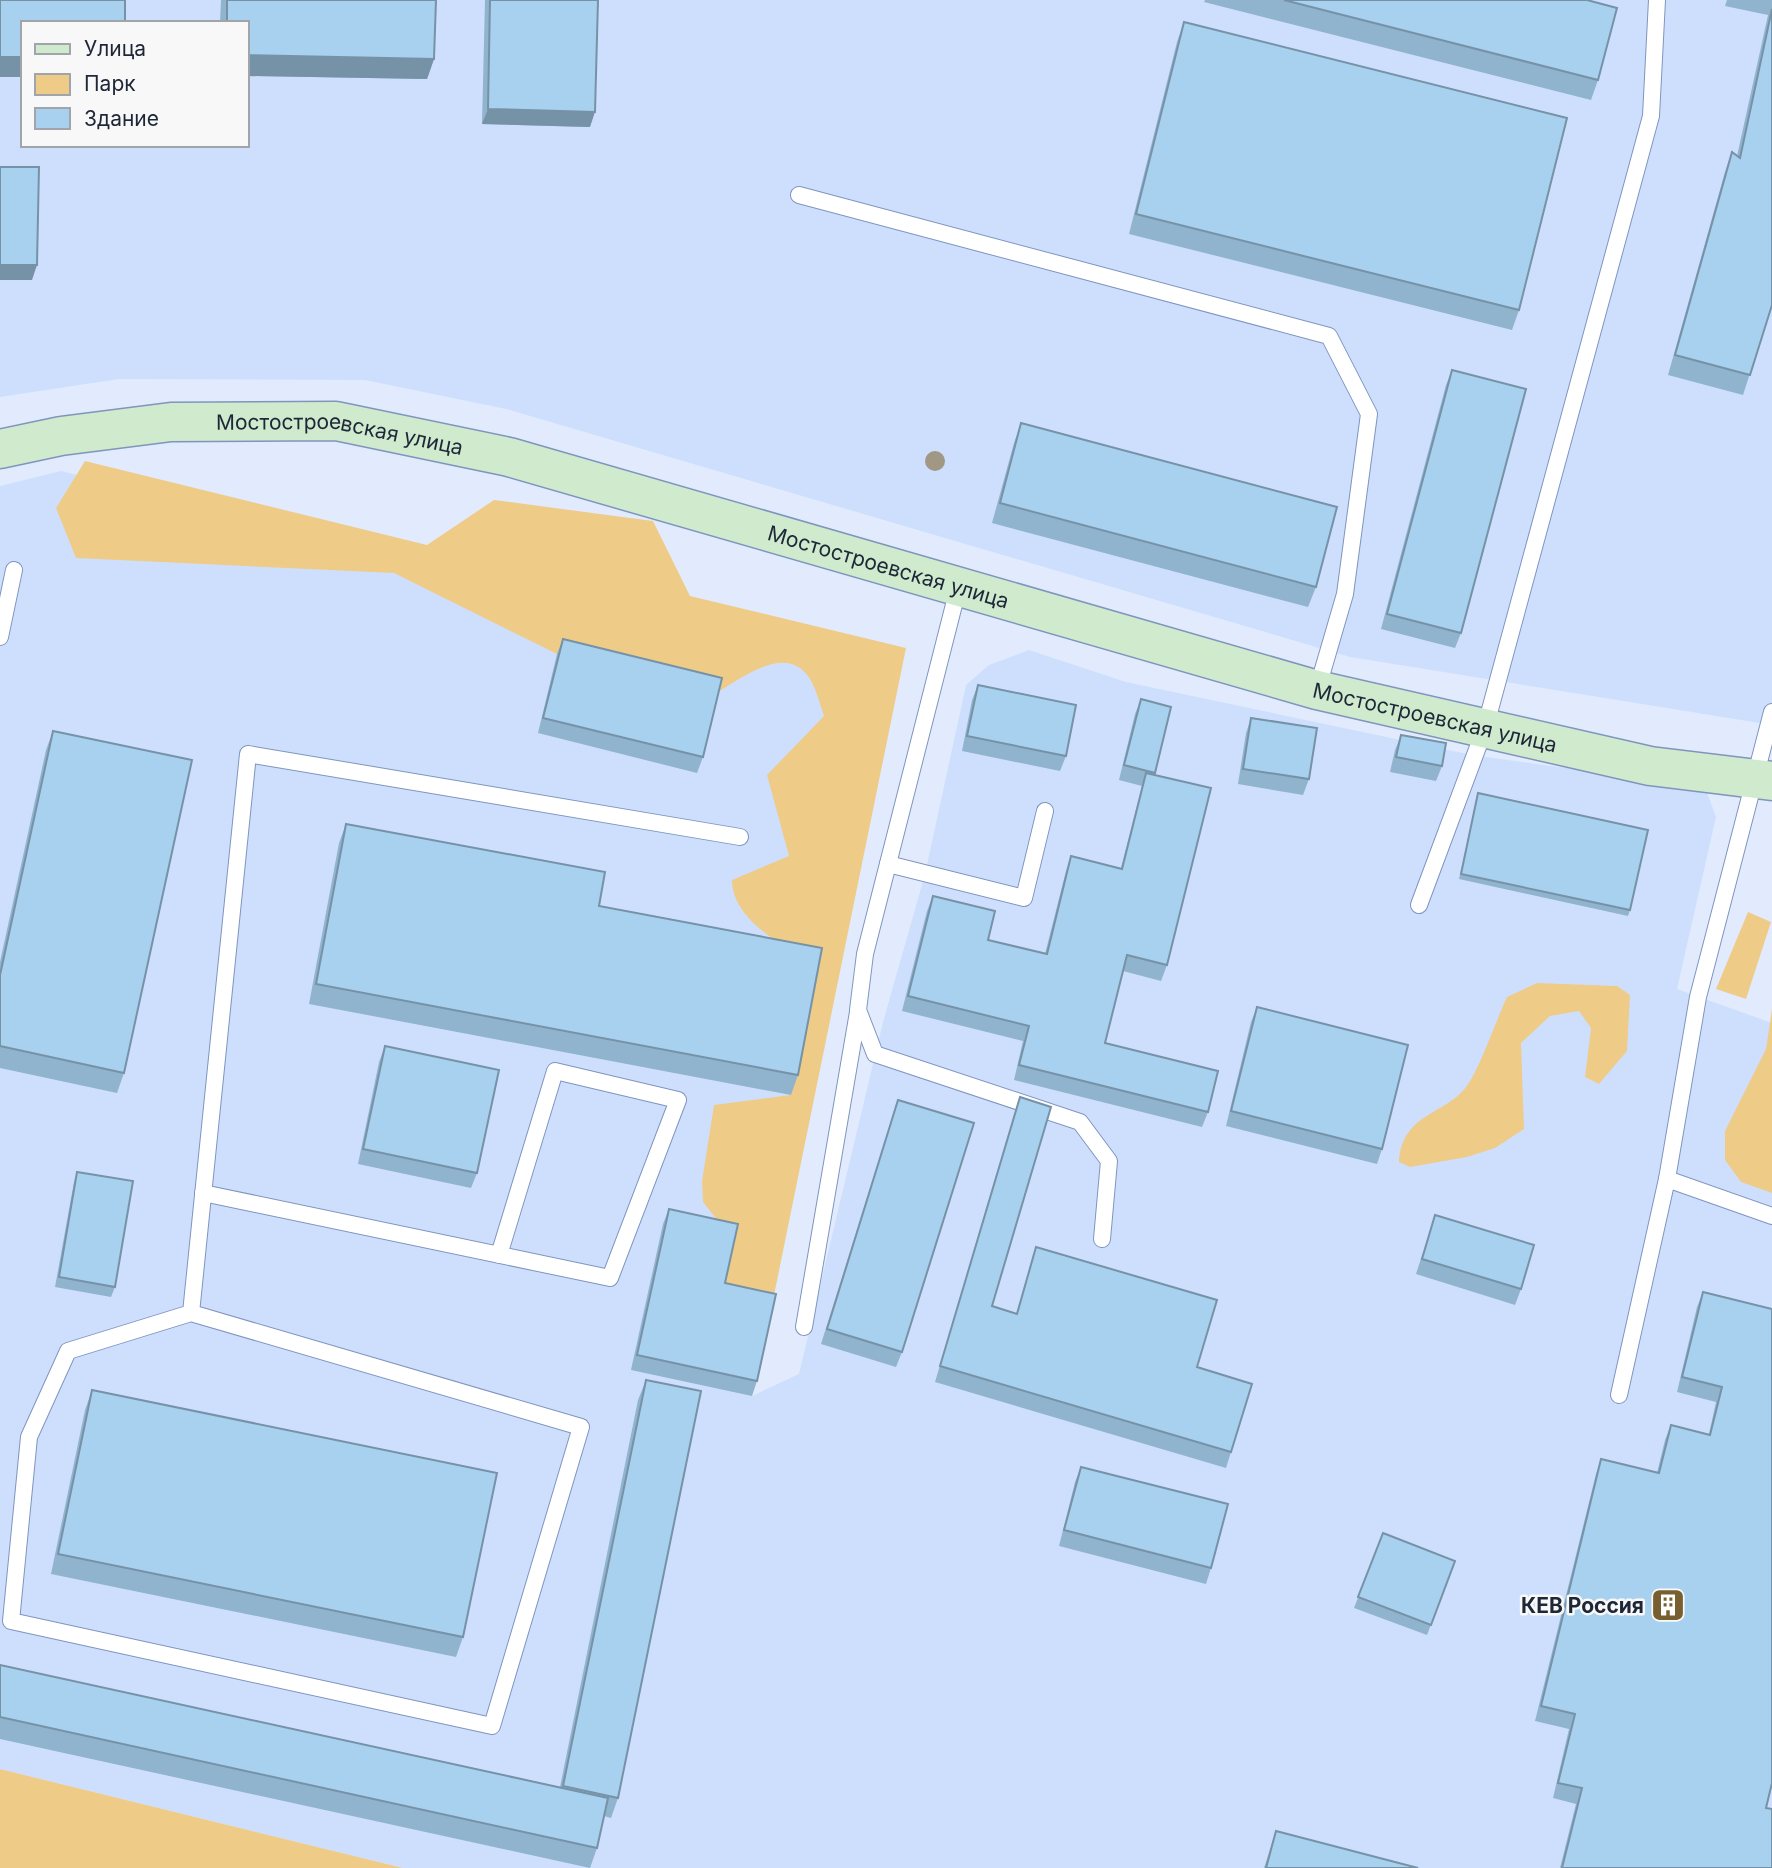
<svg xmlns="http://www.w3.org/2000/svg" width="1772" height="1868" viewBox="0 0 1772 1868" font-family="Inter,sans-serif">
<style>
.built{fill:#cedffe;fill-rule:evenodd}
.green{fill:#efcb88}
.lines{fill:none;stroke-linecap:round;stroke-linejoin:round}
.service-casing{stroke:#7f95be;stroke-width:18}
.secondary-casing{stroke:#7f95be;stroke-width:41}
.service{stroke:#fff;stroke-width:16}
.secondary{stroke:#cfeacd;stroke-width:38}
.tree{fill:#a09784}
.wall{fill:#90b3ce}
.shaded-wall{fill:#7692a7}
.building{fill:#a8d0ef;stroke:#7692a7;stroke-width:2}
.labels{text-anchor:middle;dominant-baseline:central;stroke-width:5;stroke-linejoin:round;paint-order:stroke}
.street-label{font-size:21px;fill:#1e2738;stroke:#f8f8f8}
.poi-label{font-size:21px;font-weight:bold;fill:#1e2738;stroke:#f8f8f8;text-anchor:end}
</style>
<rect width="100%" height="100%" fill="#e1ebfd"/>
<g class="built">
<path d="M0,0H1772V725L1350,657L506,409L365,380L119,379L0,397ZM23,23H247V145H23Z"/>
<path d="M61,471L875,667L752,1396L799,1374L883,1022L925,874L966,685L989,665L1029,650L1126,682L1472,755L1705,787L1716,817L1677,989L1772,1023V1868H403L0,1769V486Z"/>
</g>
<g class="green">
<path d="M85,461L427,545L494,500L653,521L690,596L906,648L771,1310L719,1298L732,1239L703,1202L702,1181L714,1105L791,1095L815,968C786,946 732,921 732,880L789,856L767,775L824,716C820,704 816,689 810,679C786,642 743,678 716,693L557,654L394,573L76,558L56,508Z"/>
<path d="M1748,912L1771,922L1746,999L1716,989Z"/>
<path d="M1537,983L1617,986L1630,995L1627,1051L1599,1084L1585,1077L1591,1028L1579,1011L1550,1016L1521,1043L1524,1129L1495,1148L1467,1157L1410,1167L1399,1162C1402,1113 1445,1115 1466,1087C1480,1069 1496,1020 1507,997Z"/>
<path d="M1772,1009V1193L1741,1182L1725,1160V1131L1766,1049Z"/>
<path d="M0,1769L403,1868H0Z"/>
</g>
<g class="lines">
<g class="service-casing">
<g id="service">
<path d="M799,195L1329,336L1369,414L1345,594L1317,690"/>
<path d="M958,589L865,954L858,1010L875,1054L1080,1122L1109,1161L1102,1239"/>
<path d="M0,637L14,570"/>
<path d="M888,864L1024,898L1045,811"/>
<path d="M1419,905L1485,728L1651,116L1657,0"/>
<path d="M1667,1179L1772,1216"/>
<path d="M203,1193L610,1278L678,1100L555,1071L499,1255"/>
<path d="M191,1313L581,1427L492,1726L11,1621L29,1437L68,1351L191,1313L248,754L740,837"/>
<path d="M804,1327L858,1012"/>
<path d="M1619,1395L1667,1179L1698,997L1772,712"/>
</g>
</g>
<g class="secondary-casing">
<g id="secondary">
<path id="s1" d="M0,449L61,436L171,422L336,421L509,457L1317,690L1650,766L1772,781"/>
</g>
</g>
<use href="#service" class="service"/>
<use href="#secondary" class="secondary"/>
</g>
<circle class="tree" cx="935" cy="461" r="10"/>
<g class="wall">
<path d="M221,0H436L434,59L427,79L247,76V23H220Z"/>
<path d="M485,0H598L590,127L482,124Z"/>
<path d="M1205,0H1587L1598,80L1591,100L1204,2Z"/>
<path d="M1727,0H1772V305L1743,395L1668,375L1725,172L1732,152L1737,156L1768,15L1725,6Z"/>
<path d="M1184,22L1519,310L1512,330L1129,234L1177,42Z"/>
<path d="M1452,370L1461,633L1455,648L1381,629L1446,385Z"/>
<path d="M1021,423L1316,587L1308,607L992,523L1014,443Z"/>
<path d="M563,639L703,757L697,773L538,733L557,654Z"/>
<path d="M978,685L1066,756L1060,771L962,751L972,700Z"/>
<path d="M1141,699L1171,707L1154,775L1167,965L1161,981L1123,971L1105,1043L1208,1112L1202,1127L1014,1080L1023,1041L902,1011L927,911L933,896L988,940L1045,954L1066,871L1071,856L1121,868L1142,786L1119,780L1135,714Z"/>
<path d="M1251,718L1309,779L1303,795L1238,784L1246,733Z"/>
<path d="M53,731L124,1073L117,1093L0,1068V962L46,750Z"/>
<path d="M1401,735L1442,766L1436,781L1390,772L1395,750Z"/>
<path d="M1478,793L1630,910L1628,916L1459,879Z"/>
<path d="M346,824L599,906L798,1075L791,1095L309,1004L339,843Z"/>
<path d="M1257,1007L1382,1149L1377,1164L1226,1126L1251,1022Z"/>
<path d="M385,1046L477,1173L471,1188L358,1164L379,1062Z"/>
<path d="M1020,1097L992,1306L1016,1314L1036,1247L1197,1367L1231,1452L1226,1468L935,1382L1015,1112Z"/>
<path d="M898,1100L902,1352L896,1367L821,1344Z"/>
<path d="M77,1172L115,1287L111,1297L55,1287L74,1182Z"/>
<path d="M669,1209L725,1283L757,1381L752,1396L631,1370L663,1224Z"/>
<path d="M1435,1215L1521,1289L1515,1305L1416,1274Z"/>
<path d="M1703,1292L1772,1309L1766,1808L1772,1868H1560L1576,1804L1553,1798L1569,1729L1535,1721L1596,1474L1601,1459L1657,1473L1665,1440L1671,1425L1709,1434L1716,1402L1677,1392L1697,1307Z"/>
<path d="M646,1380L618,1798L611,1818L604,1816L597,1848L590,1868L0,1739V1665L560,1787L638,1400Z"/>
<path d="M92,1390L463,1637L456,1657L51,1574L85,1410Z"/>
<path d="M1081,1467L1211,1568L1206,1584L1059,1546L1075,1482Z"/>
<path d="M1383,1533L1455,1561L1427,1635L1354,1608Z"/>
<path d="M1276,1831L1418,1868H1264Z"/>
</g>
<g class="shaded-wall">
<path d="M247,55L434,59L427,79L247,76Z"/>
<rect x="0" y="57" width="23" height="20"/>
<path d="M488,109L595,112L590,127L482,124Z"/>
<path d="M0,265H37L32,280H0Z"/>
</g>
<g class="building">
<path d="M0,0H125V23H23V57H0Z"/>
<path d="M227,0H436L434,59L247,55V23H227Z"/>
<path d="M490,0H598L595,112L488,109Z"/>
<path d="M1284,0H1587L1617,8L1598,80Z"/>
<path d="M1772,9V305L1750,375L1675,355L1732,152L1740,158Z"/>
<path d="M1184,22L1567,118L1519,310L1136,214Z"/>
<path d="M0,167H39L37,265H0Z"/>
<path d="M1452,370L1526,389L1461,633L1387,614Z"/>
<path d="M1021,423L1337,507L1316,587L1000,503Z"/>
<path d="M563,639L722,678L703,757L543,718Z"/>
<path d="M978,685L1076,705L1066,756L967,736Z"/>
<path d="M1141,699L1171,707L1155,773L1124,765Z"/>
<path d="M1251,718L1317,728L1309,779L1243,769Z"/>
<path d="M53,731L192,760L124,1073L0,1046V975Z"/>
<path d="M1401,735L1446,743L1442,766L1396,757Z"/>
<path d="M1146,773L1211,788L1167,965L1127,955L1105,1043L1218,1071L1208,1112L1019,1065L1029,1026L908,996L933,896L995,911L988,940L1047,954L1071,856L1122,869Z"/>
<path d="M1478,793L1648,830L1630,910L1461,874Z"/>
<path d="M346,824L605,872L599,906L822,948L798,1075L316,984Z"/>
<path d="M1257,1007L1408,1045L1382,1149L1231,1111Z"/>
<path d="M385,1046L499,1070L477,1173L363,1149Z"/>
<path d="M1020,1097L1051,1107L992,1306L1017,1314L1036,1247L1217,1300L1197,1367L1252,1384L1231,1452L940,1366Z"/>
<path d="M898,1100L974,1123L902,1352L827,1329Z"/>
<path d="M77,1172L133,1181L115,1287L59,1277Z"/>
<path d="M669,1209L738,1224L725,1283L776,1294L757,1381L637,1355Z"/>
<path d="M1435,1215L1534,1245L1521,1289L1422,1259Z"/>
<path d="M1703,1292L1772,1309V1783L1766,1808L1772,1809V1868H1562L1582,1788L1558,1783L1575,1714L1541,1706L1601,1459L1659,1473L1671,1425L1710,1435L1722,1387L1682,1377Z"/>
<path d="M646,1380L701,1391L618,1798L563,1786Z"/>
<path d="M92,1390L497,1473L463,1637L58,1554Z"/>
<path d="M1081,1467L1228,1504L1211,1568L1064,1530Z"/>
<path d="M1383,1533L1455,1561L1431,1625L1358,1597Z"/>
<path d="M0,1665L608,1798L597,1848L0,1717Z"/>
<path d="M1276,1831L1418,1868H1266Z"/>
</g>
<defs>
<g id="building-square" transform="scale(1.75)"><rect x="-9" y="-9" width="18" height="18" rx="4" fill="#775f2f" stroke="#f8f8f8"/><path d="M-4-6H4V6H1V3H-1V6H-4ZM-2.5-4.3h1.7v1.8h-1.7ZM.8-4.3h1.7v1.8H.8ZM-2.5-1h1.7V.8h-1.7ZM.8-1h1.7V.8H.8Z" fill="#fff"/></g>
</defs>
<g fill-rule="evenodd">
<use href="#building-square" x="1668" y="1605"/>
</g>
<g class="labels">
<g class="street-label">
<text stroke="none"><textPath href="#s1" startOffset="343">Мостостроевская улица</textPath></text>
<text stroke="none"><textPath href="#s1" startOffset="910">Мостостроевская улица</textPath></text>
<text stroke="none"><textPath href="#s1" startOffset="1477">Мостостроевская улица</textPath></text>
</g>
<g class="poi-label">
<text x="1644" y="1605">КЕВ Россия</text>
</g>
</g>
<rect x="21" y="21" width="228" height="126" fill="#f8f8f8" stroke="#a1a4ab" stroke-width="2"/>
<rect x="35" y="44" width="35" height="10" fill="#cfeacd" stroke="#a1a4ab" stroke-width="2"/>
<text x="84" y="56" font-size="21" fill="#1e2738">Улица</text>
<rect x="35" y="74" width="35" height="21" fill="#efcb88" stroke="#a1a4ab" stroke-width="2"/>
<text x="84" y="91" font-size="21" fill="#1e2738">Парк</text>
<rect x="35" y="108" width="35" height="21" fill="#a8d0ef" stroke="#a1a4ab" stroke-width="2"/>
<text x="84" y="126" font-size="21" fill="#1e2738">Здание</text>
</svg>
